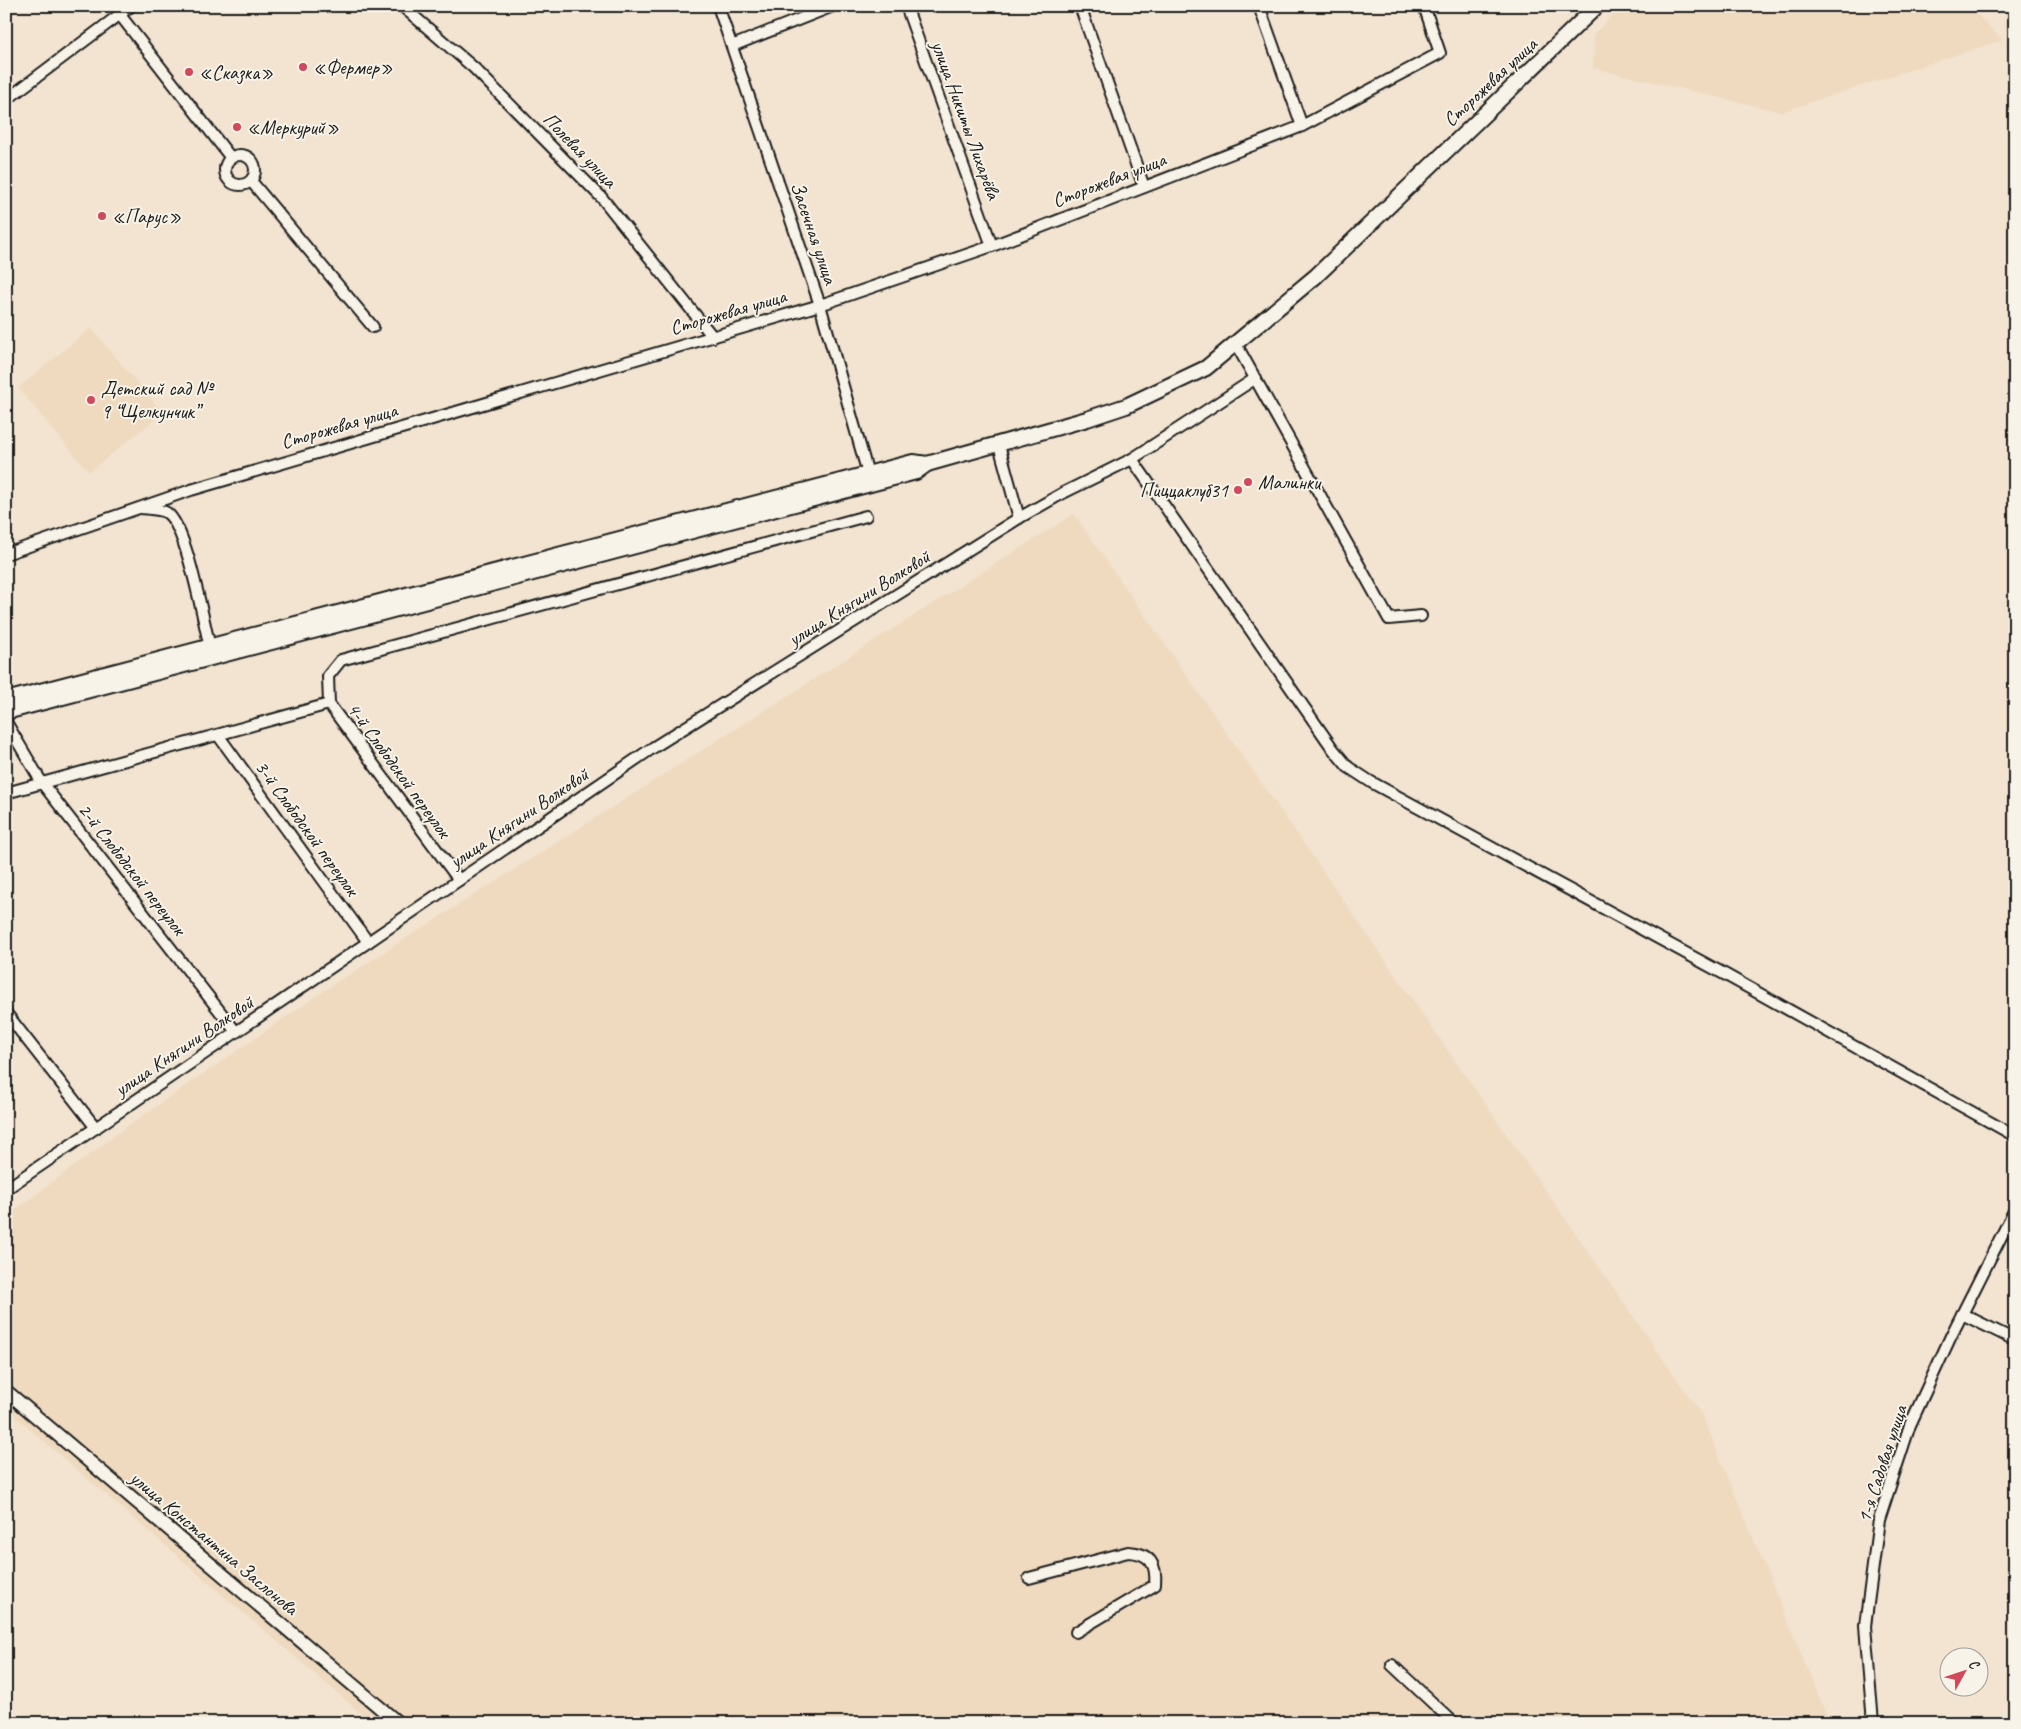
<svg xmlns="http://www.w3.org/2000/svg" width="2021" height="1729" viewBox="0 0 2021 1729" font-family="Caveat,sans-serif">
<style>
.built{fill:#efdabf}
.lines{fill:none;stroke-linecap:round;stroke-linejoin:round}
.minor-casing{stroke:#1c1c1c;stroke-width:14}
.tertiary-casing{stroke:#1c1c1c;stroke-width:16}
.secondary-casing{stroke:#1c1c1c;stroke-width:18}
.minor{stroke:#f7f3e8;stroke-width:10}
.tertiary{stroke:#f7f3e8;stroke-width:12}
.secondary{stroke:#f7f3e8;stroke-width:14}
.poi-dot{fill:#d1495b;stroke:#f7f3e8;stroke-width:2}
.labels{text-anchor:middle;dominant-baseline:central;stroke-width:4;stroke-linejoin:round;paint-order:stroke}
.poi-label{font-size:20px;fill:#1c1c1c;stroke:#f7f3e8;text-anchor:start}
.street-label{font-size:20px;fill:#1c1c1c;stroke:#f7f3e8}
</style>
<rect width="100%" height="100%" fill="#f2e4d0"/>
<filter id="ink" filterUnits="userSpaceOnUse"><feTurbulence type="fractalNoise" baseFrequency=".02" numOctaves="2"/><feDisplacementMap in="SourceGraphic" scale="10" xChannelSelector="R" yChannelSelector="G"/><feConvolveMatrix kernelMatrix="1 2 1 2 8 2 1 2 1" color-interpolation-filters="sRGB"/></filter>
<g filter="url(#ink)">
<g class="built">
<path d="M1622,6H1969L2002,40L1781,112L1593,68L1594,34Z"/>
<path d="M91,328L163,413L89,472L18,388Z"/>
<path d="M1074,514L1702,1415L1830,1723H372L6,1409V1217L125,1128L331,986Z"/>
</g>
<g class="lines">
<g class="minor-casing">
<g id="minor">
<path d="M402,6L474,68L602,198L713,337"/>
<path d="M718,6L820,305L868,474"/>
<path d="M906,6L992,246"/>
<path d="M1080,6L1144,187"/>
<path d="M1259,6L1302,126"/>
<path d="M120,15L231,158"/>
<path d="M732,46L833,6"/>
<path d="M6,100L131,6"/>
<circle cx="240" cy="170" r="15"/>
<path d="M251,181L373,327"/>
<path d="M1236,344L1389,619L1421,616"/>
<path d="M999,445L1019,518"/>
<path d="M1132,459L1333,749L1348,767L1371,782L1726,975L2015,1136"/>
<path d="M141,508C149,509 161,509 167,513C187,527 203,621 210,647"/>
<path d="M6,554L191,490L820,305L992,246L1302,126L1440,53L1424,6"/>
<path d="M329,704L328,676L341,660L866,516"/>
<path d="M329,704L459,880"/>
<path d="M6,722L42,783L236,1032"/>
<path d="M218,735L368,942"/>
<path d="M6,793L329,704"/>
<path d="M6,1013L96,1128"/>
<path d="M6,1189L654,747L1019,518L1063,493L1132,459L1256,378"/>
<path d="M1962,1314L2015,1340"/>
<path d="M1029,1578L1128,1552C1150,1553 1157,1564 1155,1585L1076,1632"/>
<path d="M1392,1665L1454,1723"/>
<path d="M1873,1723L1865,1626L1879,1520L1910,1425L1951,1336L2015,1209"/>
</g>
</g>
<g class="tertiary-casing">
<path id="tertiary" d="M6,1391L398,1723"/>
</g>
<g class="secondary-casing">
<g id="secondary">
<path d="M6,700L913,462L927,464L1087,419L1126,406L1206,368L1316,276L1597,6"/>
<path d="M6,712L916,472L927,464"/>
</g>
</g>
<use href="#minor" class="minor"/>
<use href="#tertiary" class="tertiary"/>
<use href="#secondary" class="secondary"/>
</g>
</g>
<g class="poi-dot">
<circle cx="303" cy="67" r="5"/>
<circle cx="189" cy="72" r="5"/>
<circle cx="237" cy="127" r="5"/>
<circle cx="102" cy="216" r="5"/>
<circle cx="91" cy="400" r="5"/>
<circle cx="1248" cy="482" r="5"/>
<circle cx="1238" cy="490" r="5"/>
</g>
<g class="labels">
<g class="poi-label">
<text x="313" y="67">«Фермер»</text>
<text x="199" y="72">«Сказка»</text>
<text x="247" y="127">«Меркурий»</text>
<text x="112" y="216">«Парус»</text>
<text x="101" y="388">Детский сад №<tspan x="101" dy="23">9 “Щелкунчик”</tspan></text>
<text x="1258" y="482">Малинки</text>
<text x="1228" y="490" text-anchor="end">Пиццаклуб31</text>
</g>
<g class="street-label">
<text transform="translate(1490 82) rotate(-43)">Сторожевая улица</text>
<text transform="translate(966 120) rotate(70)">улица Никиты Лихарёва</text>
<text transform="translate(580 150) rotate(46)">Полевая улица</text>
<text transform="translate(1109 180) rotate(-21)">Сторожевая улица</text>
<text transform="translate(814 233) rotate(71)">Засечная улица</text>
<text transform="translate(728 312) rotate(-16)">Сторожевая улица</text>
<text transform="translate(339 426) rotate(-16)">Сторожевая улица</text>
<text transform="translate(859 598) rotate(-32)">улица Княгини Волковой</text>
<text transform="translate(399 770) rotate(54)">4-й Слободской переулок</text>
<text transform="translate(519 818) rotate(-34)">улица Княгини Волковой</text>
<text transform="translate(307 828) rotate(54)">3-й Слободской переулок</text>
<text transform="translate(132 869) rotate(52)">2-й Слободской переулок</text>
<text transform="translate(184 1046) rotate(-34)">улица Княгини Волковой</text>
<text transform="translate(1882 1464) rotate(-72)">1-я Садовая улица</text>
<text transform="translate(214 1543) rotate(40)">улица Константина Заслонова</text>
</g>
</g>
<rect width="2021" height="1729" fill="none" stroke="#f7f3e8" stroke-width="25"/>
<rect x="12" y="12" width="1996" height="1704" fill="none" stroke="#1c1c1c" stroke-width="2" filter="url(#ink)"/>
<g transform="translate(1964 1672) rotate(50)"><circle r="24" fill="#f7f3e8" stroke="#9f9d96"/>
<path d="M0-4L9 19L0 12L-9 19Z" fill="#d1495b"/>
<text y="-8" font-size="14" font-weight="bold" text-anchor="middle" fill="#1c1c1c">С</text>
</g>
</svg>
